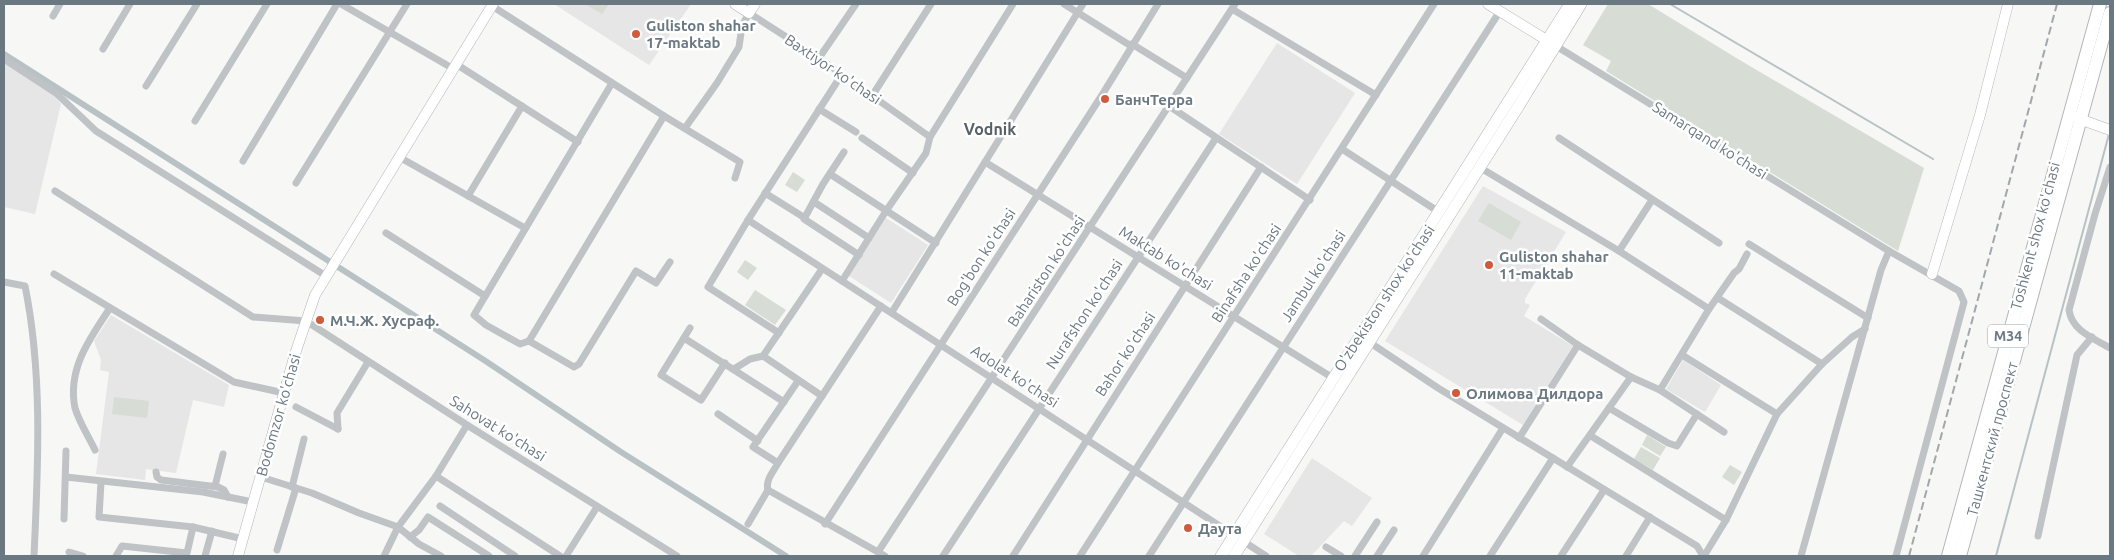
<svg xmlns="http://www.w3.org/2000/svg" width="2114" height="560" viewBox="0 0 2114 560" font-family="Ubuntu,sans-serif">
<style>
.built{fill:#e5e6e5}
.green{fill:#d7dcd4}
.lines{fill:none;stroke-linecap:round;stroke-linejoin:round}
.stream{stroke:#b8c2c5;stroke-width:2}
.canal{stroke:#b8c2c5;stroke-width:6}
.secondary-casing{stroke:#b2b7ba;stroke-width:11}
.primary-casing{stroke:#b3b7ba;stroke-width:12}
.highway-casing{stroke:#b3b6b9;stroke-width:14}
.street{stroke:#bfc3c6;stroke-width:7}
.secondary{stroke:#fff;stroke-width:10}
.primary{stroke:#fff;stroke-width:11}
.highway{stroke:#fff;stroke-width:12}
.rail{stroke:#a1a7ab;stroke-width:2;stroke-dasharray:8 4;stroke-linecap:butt}
.poi-dot{fill:#d05b3c;stroke:#fff;stroke-width:2}
.labels{text-anchor:middle;dominant-baseline:central;stroke-width:5;stroke-linejoin:round;paint-order:stroke}
.shield{fill:#fff;stroke:#97a0a8;stroke-width:1}
.shield-label{font-size:14px;font-weight:bold;fill:#6a7882}
.poi-label{font-size:15px;font-weight:bold;fill:#6a7882;stroke:#fff;text-anchor:start}
.street-label{font-size:15px;fill:#6a7882;stroke:#fff}
.neighbourhood-label{font-size:16px;font-weight:bold;fill:#576168;stroke:#fff}
</style>
<rect width="100%" height="100%" fill="#f7f7f5"/>
<g class="built">
<path d="M554,4H691L649,65Z"/>
<path d="M1277,43L1355,93L1297,184L1219,134Z"/>
<path d="M4,63L52,93L61,104L35,214L4,207Z"/>
<path d="M1483,186L1566,232L1525,299V303L1530,305L1524,316L1573,346L1523,425L1385,341Z"/>
<path d="M886,218L928,245L891,303L849,276Z"/>
<path d="M111,315L229,385L224,407L193,400L176,473L146,469L145,480L96,474L109,372L100,370L101,360L94,341Z"/>
<path d="M1683,360L1721,385L1705,412L1666,389Z"/>
<path d="M1312,458L1372,498L1352,526L1344,521L1311,556H1299L1264,534Z"/>
</g>
<g class="green">
<path d="M585,4H609L602,14Z"/>
<path d="M1608,4H1648L1743,62L1924,168L1898,251L1606,71L1611,61L1583,45Z"/>
<path d="M793,172L805,180L797,192L785,185Z"/>
<path d="M1489,203L1521,222L1511,240L1478,221Z"/>
<path d="M745,260L757,268L748,280L737,272Z"/>
<path d="M755,290L786,310L775,325L745,305Z"/>
<path d="M114,397L149,401L147,418L112,414Z"/>
<path d="M1647,435L1666,447L1660,456L1642,445Z"/>
<path d="M1641,447L1660,458L1653,470L1634,459Z"/>
<path d="M1730,465L1742,472L1734,485L1722,477Z"/>
</g>
<g class="lines">
<g class="stream">
<path d="M1670,4L1933,159"/>
<path d="M1996,556L2109,134"/>
</g>
<path class="canal" d="M4,54L484,360L621,452L786,556"/>
<g class="secondary-casing">
<g id="secondary">
<path d="M735,4L749,13L755,4"/>
<path d="M1488,4L1553,44"/>
<path d="M2074,117L2110,130"/>
<path d="M1932,274L1980,115L2008,4"/>
<path d="M238,556L295,354L315,295L493,4"/>
</g>
</g>
<g class="primary-casing">
<g id="primary">
<path d="M1221,556L1570,4"/>
<path d="M1234,556L1518,107L1581,4"/>
</g>
</g>
<g class="highway-casing">
<g id="highway">
<path d="M1948,556L2100,4"/>
<path d="M1960,556L2110,13"/>
</g>
</g>
<g class="street">
<path d="M341,4L452,68"/>
<path d="M1064,4L1131,46"/>
<path d="M492,6L664,116L740,162L735,178"/>
<path d="M1232,9L1376,95"/>
<path d="M53,16L60,4"/>
<path d="M1132,44L1187,78"/>
<path d="M1556,46L1889,251L1959,291L1964,302L1896,556"/>
<path d="M103,49L130,4"/>
<path d="M819,58L856,4"/>
<path d="M4,59L56,93L96,131L326,276"/>
<path d="M456,64L578,142"/>
<path d="M146,86L197,4"/>
<path d="M872,96L931,4"/>
<path d="M1169,106L1310,200"/>
<path d="M819,109L856,132"/>
<path d="M195,121L267,4"/>
<path d="M685,128L717,83L739,47L742,26L749,13L819,58L930,137"/>
<path d="M862,138L913,173"/>
<path d="M1559,138L1719,243"/>
<path d="M1342,149L1439,212"/>
<path d="M844,152L823,184L804,219L859,255"/>
<path d="M399,157L525,228"/>
<path d="M243,161L337,4"/>
<path d="M985,162L1333,378"/>
<path d="M1479,167L1619,251L1709,309"/>
<path d="M2110,167L2095,214L2069,310C2072,331 2093,338 2110,348"/>
<path d="M830,174L936,243"/>
<path d="M296,183L407,4"/>
<path d="M55,191L253,317L306,321L467,425L677,556"/>
<path d="M765,193L805,218"/>
<path d="M468,196L522,106"/>
<path d="M814,202L869,238"/>
<path d="M748,220L1266,556"/>
<path d="M386,233L485,296"/>
<path d="M1749,244L1868,318"/>
<path d="M1619,251L1652,200"/>
<path d="M54,274L234,382L284,393"/>
<path d="M842,281L886,211L926,153L930,137L1013,4"/>
<path d="M4,282L25,286C43,374 38,468 34,556"/>
<path d="M1718,298L1822,364"/>
<path d="M892,312L1083,4"/>
<path d="M1541,319L1578,345L1631,377L1660,390L1724,432"/>
<path d="M690,328L661,375L701,400L725,363"/>
<path d="M779,333L708,287L748,220L842,74"/>
<path d="M684,338L784,402"/>
<path d="M529,341L520,344L486,325L474,315L612,83"/>
<path d="M529,341L664,116"/>
<path d="M529,341L574,367L579,364L636,271L656,283L670,262"/>
<path d="M1369,342L1438,388L1697,546L1703,556"/>
<path d="M1682,355L1777,414"/>
<path d="M763,356L822,269"/>
<path d="M734,369L750,359L763,356L822,396"/>
<path d="M1660,390L1709,309L1734,273L1739,269L1747,254"/>
<path d="M296,407L338,429"/>
<path d="M1609,408L1668,443L1677,446L1697,414"/>
<path d="M718,414L758,441"/>
<path d="M338,429L337,413L368,362"/>
<path d="M1591,436L1726,520"/>
<path d="M1519,438L1578,345"/>
<path d="M95,450C89,437 79,422 75,408C67,369 90,338 110,308"/>
<path d="M778,463L753,447L798,381"/>
<path d="M1567,467L1631,377"/>
<path d="M156,472L157,477L161,480L218,487L224,490L228,497"/>
<path d="M436,476L560,556"/>
<path d="M66,477L203,492L253,502"/>
<path d="M261,477L312,493L359,513L398,527L419,544L441,556"/>
<path d="M101,482L99,517L193,527"/>
<path d="M215,486L223,454"/>
<path d="M292,487L304,439"/>
<path d="M768,490L885,556"/>
<path d="M440,506L515,556"/>
<path d="M64,519L66,451"/>
<path d="M748,524L768,490C765,480 774,471 778,463L881,306"/>
<path d="M825,524L1102,95L1158,4"/>
<path d="M2038,536L2077,355L2092,337"/>
<path d="M410,537L419,530L428,517L489,556"/>
<path d="M1326,547L1341,556"/>
<path d="M277,550L296,488"/>
<path d="M69,552L83,556"/>
<path d="M878,552L1235,4"/>
<path d="M116,556L122,546L187,553L193,527L243,539"/>
<path d="M205,556L212,531"/>
<path d="M384,556L398,527L436,476L467,425"/>
<path d="M566,556L597,507"/>
<path d="M943,556L1216,138"/>
<path d="M1013,556L1261,167"/>
<path d="M1080,556L1434,4"/>
<path d="M1149,556L1500,11"/>
<path d="M1355,556L1377,522"/>
<path d="M1377,556L1394,530"/>
<path d="M1423,556L1503,428"/>
<path d="M1490,556L1553,458"/>
<path d="M1561,556L1604,490"/>
<path d="M1626,556L1650,517"/>
<path d="M1704,556L1726,520L1777,414L1822,364L1852,337L1865,329"/>
<path d="M1801,556L1881,270L1889,251"/>
</g>
<use href="#secondary" class="secondary"/>
<use href="#primary" class="primary"/>
<use href="#highway" class="highway"/>
<path class="rail" d="M1909,556L2057,4"/>
</g>
<g class="poi-dot">
<circle cx="636" cy="34" r="5"/>
<circle cx="1105" cy="99" r="5"/>
<circle cx="1489" cy="265" r="5"/>
<circle cx="320" cy="320" r="5"/>
<circle cx="1456" cy="393" r="5"/>
<circle cx="1188" cy="528" r="5"/>
</g>
<g class="labels">
<rect class="shield" x="1988" y="324.5" width="40" height="23" rx="4"/>
<g class="shield-label">
<text x="2008" y="336">M34</text>
</g>
<g class="poi-label">
<text x="646" y="25">Guliston shahar<tspan x="646" dy="17">17-maktab</tspan></text>
<text x="1115" y="99">БанчТерра</text>
<text x="1499" y="256">Guliston shahar<tspan x="1499" dy="17">11-maktab</tspan></text>
<text x="330" y="320">М.Ч.Ж. Хусраф.</text>
<text x="1466" y="393">Олимова Дилдора</text>
<text x="1198" y="528">Даута</text>
</g>
<g class="street-label">
<text transform="translate(833 69) rotate(34)">Baxtiyor ko'chasi</text>
<text transform="translate(1710 140) rotate(32)">Samarqand ko'chasi</text>
<text transform="translate(2035 236) rotate(-75)">Toshkent shox ko'chasi</text>
<text transform="translate(981 257) rotate(-57)">Bog'bon ko'chasi</text>
<text transform="translate(1166 258) rotate(32)">Maktab ko'chasi</text>
<text transform="translate(1046 271) rotate(-57)">Bahariston ko'chasi</text>
<text transform="translate(1246 273) rotate(-57)">Binafsha ko'chasi</text>
<text transform="translate(1313 276) rotate(-57)">Jambul ko'chasi</text>
<text transform="translate(1384 298) rotate(-57)">O'zbekiston shox ko'chasi</text>
<text transform="translate(1084 314) rotate(-57)">Nurafshon ko'chasi</text>
<text transform="translate(1125 354) rotate(-57)">Bahor ko'chasi</text>
<text transform="translate(1015 376) rotate(33)">Adolat ko'chasi</text>
<text transform="translate(278 415) rotate(-74)">Bodomzor ko'chasi</text>
<text transform="translate(498 428) rotate(32)">Sahovat ko'chasi</text>
<text transform="translate(1992 439) rotate(-75)">Ташкентский проспект</text>
</g>
<g class="neighbourhood-label">
<text x="990" y="129">Vodnik</text>
</g>
</g>
<rect width="2114" height="560" fill="none" stroke="#6a7882" stroke-width="10"/>
</svg>
